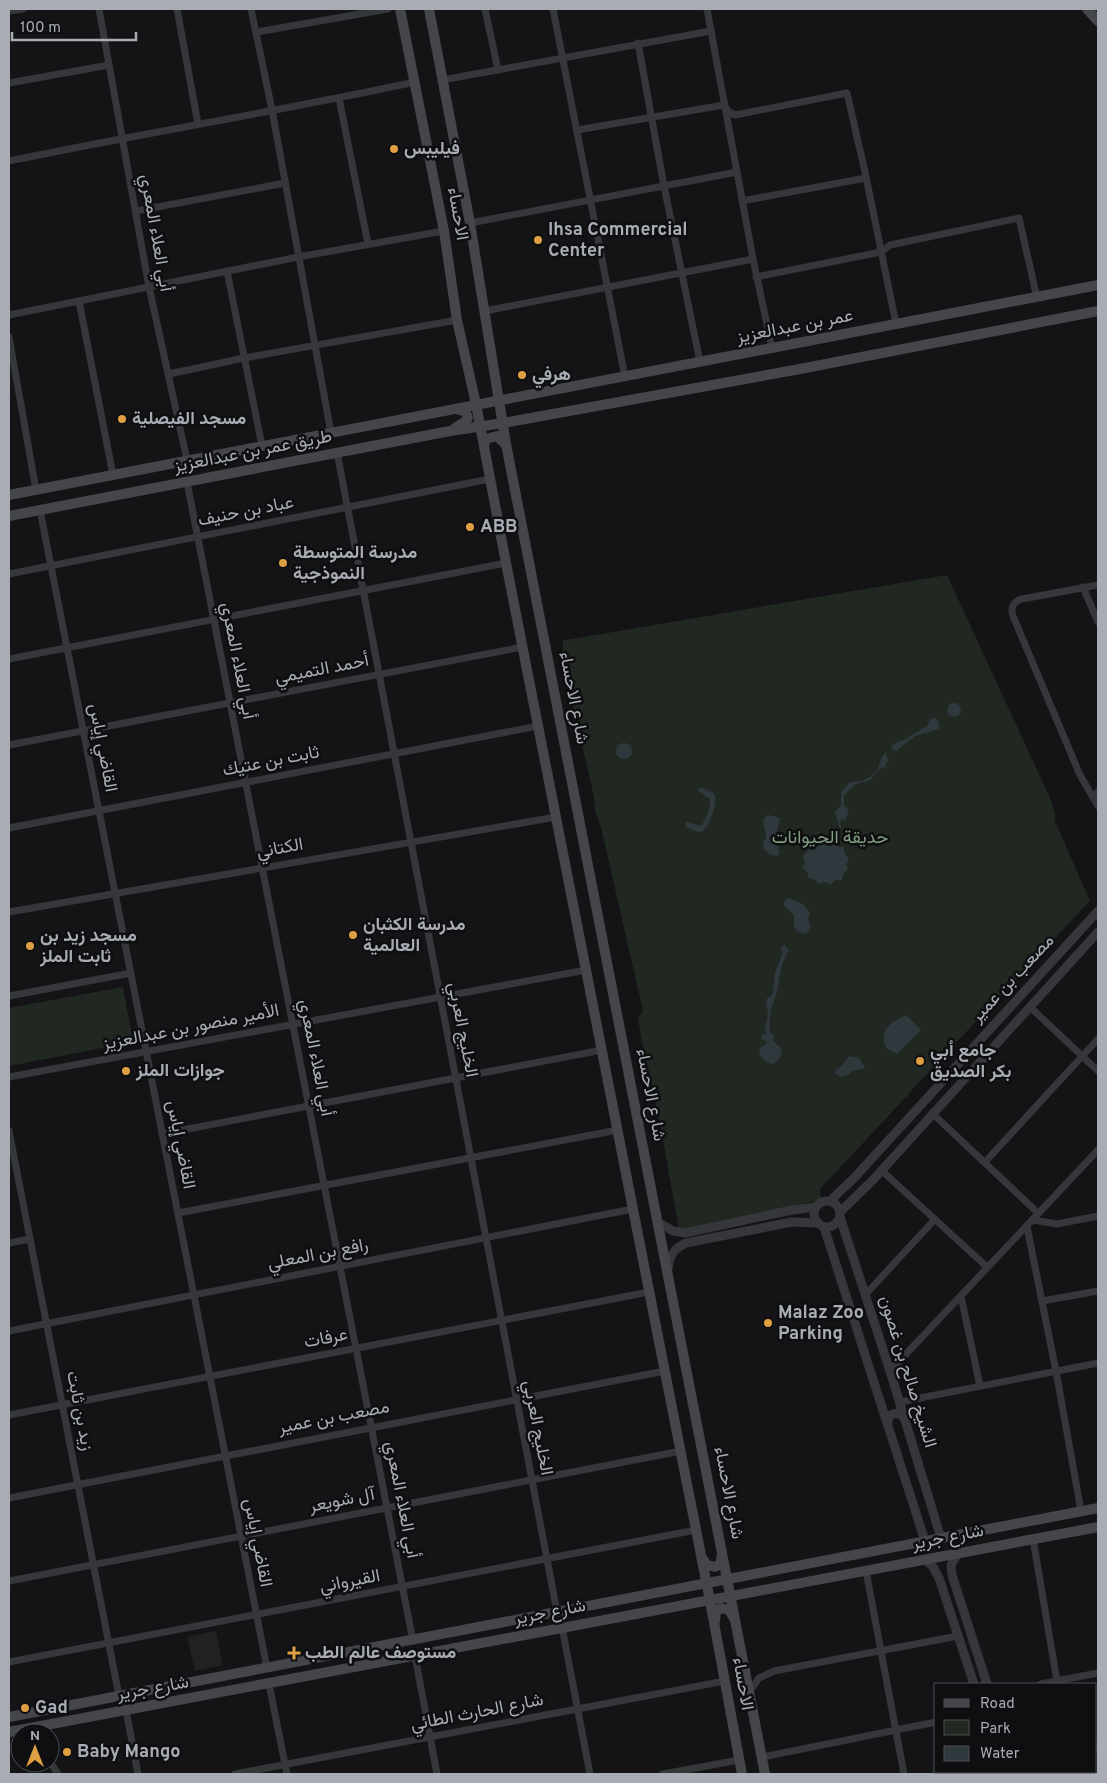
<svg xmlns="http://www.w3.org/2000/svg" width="1107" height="1783" viewBox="0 0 1107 1783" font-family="Overpass,Vazirmatn,sans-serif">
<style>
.built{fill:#202123}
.green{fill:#212821}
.water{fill:#2f383d}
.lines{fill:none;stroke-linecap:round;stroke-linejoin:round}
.minor{stroke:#36373a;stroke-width:7}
.tertiary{stroke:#36373a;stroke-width:9}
.secondary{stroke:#44464a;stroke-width:10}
.poi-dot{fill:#dfa043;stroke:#0f0f11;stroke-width:2}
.labels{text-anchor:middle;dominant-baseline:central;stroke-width:5;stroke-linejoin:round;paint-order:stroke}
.poi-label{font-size:18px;font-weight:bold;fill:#a7acb5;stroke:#0f0f11;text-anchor:start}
.street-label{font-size:18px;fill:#a7acb5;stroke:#0f0f11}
.park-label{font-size:18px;fill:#819e80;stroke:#0f0f11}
</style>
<rect width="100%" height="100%" fill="#141416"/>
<path class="built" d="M216,1631L223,1665L195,1671L187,1637Z"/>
<g class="green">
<path d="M947,575L1050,798L1055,812V821L1090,901L952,1047L949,1053L948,1052L908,1094L909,1096L905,1098L820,1189L821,1200L679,1230L660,1123L642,1043L638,1018L643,1011L601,827L595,811L594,797L562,656L563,640L572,639Z"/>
<path d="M123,987L133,1042L9,1066V1008Z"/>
</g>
<g class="water">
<circle cx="954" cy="710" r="7"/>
<path d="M936,718L939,723V729L915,736L896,751L892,749L891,746L895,743L904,740L928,725L930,719Z"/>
<circle cx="624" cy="751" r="8"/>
<path d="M886,752L887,758L889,760L886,764V767L881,768L870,780L854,785L844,796V805L849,810L845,820L842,819L840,822L842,829L839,826L835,812L841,806V792L850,782L862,781L871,776L877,771L881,759Z"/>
<path d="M701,788C706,789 712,791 715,796C718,803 708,830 701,832C697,833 690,828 686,827L685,824L687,822L701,826C706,819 711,807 710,799L699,792L698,789Z"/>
<path d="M769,815L780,818L776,837L780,853L777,856C772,856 764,851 763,846C763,841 767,838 766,833C764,825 759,820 769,815Z"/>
<path d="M822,839L826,842L834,840L839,847H844V853L849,858L846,865L848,870L844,872L842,880H836L830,885L826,882L818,884L816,880L808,878V873L802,867L805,863L803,855L809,850L810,844L815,845Z"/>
<path d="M789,898C797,901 807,905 810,914L808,918L811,927L808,932L803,934L797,931L794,926V915L784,906V902Z"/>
<path d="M784,945L789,950C780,966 780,975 777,992C776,996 774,1000 773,1004C770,1010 769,1026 770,1032L775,1036L773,1041L782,1049C781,1056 780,1059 774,1064C762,1063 752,1050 766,1044L767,1041L762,1040L761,1035L766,1034L765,1030L768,1014L766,1000L773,993L775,972L783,953L781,948Z"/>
<path d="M906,1015L921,1030L897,1054L886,1048C879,1030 890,1022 906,1015Z"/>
<path d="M849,1056L859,1058L865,1068L852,1071L848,1075L841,1077L835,1073L836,1069L841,1067Z"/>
</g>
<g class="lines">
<g class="minor">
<path d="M99,9L149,287L187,460"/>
<path d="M177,9L198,124"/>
<path d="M251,9L272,110L331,433"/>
<path d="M485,9L498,70"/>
<path d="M553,9L625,377"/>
<path d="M707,9L753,259L772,348"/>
<path d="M9,11L23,9"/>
<path d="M257,32L388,9"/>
<path d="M638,43L664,186L700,362"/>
<path d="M442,80L711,31"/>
<path d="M9,83L109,65"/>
<path d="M339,98L368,244"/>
<path d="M577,130L724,105L729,112L735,115L847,93L865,172L896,324"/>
<path d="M9,161C144,133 280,111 415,82"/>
<path d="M742,201L866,178"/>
<path d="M136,211L285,183"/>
<path d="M470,223L737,172"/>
<path d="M227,271L262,446"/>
<path d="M756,277L881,252L890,245L1019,218L1037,298"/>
<path d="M79,301L113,475"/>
<path d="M485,311L753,259"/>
<path d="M9,315L298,257L444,231"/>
<path d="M9,337L36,490"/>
<path d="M169,374L244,358L457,320"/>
<path d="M337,452L557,1612"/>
<path d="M187,482L413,1641"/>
<path d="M40,510L267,1668"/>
<path d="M9,574L490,479"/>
<path d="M1098,585L1022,599C1014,601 1010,607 1013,616L1080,775L1098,806"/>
<path d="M1083,587L1098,622"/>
<path d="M9,659L506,563"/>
<path d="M9,745L523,647"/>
<path d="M1093,798L1098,792"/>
<path d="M9,828L538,726"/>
<path d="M9,912L556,817"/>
<path d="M9,996L131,973"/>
<path d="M1030,1007L1098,1071"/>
<path d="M9,1077L586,970"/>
<path d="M932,1113L1038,1213"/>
<path d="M9,1131L119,1696"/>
<path d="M162,1134L602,1050"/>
<path d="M985,1162L1098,1039"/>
<path d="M881,1170L987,1267"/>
<path d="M178,1213L618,1130"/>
<path d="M1033,1220L1057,1224L1098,1216"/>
<path d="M1027,1227L1056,1371L1081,1511"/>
<path d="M9,1243L30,1239"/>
<path d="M866,1294L935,1219"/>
<path d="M961,1296L980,1386"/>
<path d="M1042,1301L1098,1291"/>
<path d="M9,1331L633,1209"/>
<path d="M890,1371L1098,1150"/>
<path d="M900,1402L1098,1363"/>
<path d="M9,1415L649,1292"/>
<path d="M9,1498L665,1371"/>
<path d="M1033,1539L1057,1681"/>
<path d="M866,1571L904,1774"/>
<path d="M9,1581L681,1451"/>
<path d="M562,1627L590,1774"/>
<path d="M415,1656L437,1774"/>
<path d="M9,1662L696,1530"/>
<path d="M269,1684L287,1774"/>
<path d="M1041,1684L1098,1673"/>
<path d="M750,1691L759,1678L774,1671L958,1636"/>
<path d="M126,1710L138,1774"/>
<path d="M1096,1747L1098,1746"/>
<path d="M762,1757L936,1722"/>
<path d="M50,1762L58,1774"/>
<path d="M235,1774L725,1681"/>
<path d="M663,1774L739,1760"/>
</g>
<g class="tertiary">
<path d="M830,1201L855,1177L1098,911"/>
<circle cx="827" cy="1214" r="13"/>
<path d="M840,1212L873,1180L1098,932"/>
<path d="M840,1217L890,1371L941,1538"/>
<path d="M659,1223L673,1231L685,1233L792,1210L816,1207"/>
<path d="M824,1227L925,1541"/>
<path d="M668,1269C669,1256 674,1248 686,1243L792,1222L818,1223"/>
<path d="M888,1423V1418C893,1411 899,1413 905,1418"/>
<path d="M958,1553L951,1565L952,1575L987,1684"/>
<path d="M924,1559L933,1567L939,1578L974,1684"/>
<path d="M1001,1772L1002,1774"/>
<path d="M1013,1772L1014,1774"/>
</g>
<g class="secondary">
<path d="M400,9L444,231L457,320L476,404L506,563L710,1601L742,1774"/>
<path d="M429,9L470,223L506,444L765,1774"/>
<path d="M1087,9L1098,21"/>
<path d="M455,428L466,421L468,418L465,411L456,409"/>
<path d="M484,446L486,439L497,436L506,445"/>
<path d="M9,495L1098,285"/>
<path d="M9,516L450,431L503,423L800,369L1098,311"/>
<path d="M702,1558L707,1565L715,1567L720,1564L722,1555"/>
<path d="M715,1621L716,1612L721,1608L729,1610L735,1620"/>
<path d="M9,1717L1098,1508"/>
<path d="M9,1732L1098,1527"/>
</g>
</g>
<g class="poi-dot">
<circle cx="394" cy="149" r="5"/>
<circle cx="538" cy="240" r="5"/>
<circle cx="522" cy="375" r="5"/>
<circle cx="122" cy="419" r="5"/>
<circle cx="470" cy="527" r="5"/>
<circle cx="283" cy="563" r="5"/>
<circle cx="353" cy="935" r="5"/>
<circle cx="30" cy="946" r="5"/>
<circle cx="920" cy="1061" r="5"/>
<circle cx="126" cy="1071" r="5"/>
<circle cx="768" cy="1323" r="5"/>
<path d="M291.5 1645.5h5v5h5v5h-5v5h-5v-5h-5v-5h5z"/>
<circle cx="25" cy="1708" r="5"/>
<circle cx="67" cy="1752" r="5"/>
</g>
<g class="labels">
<g class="poi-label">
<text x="404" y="149">فيليبس</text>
<text x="548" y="230">Ihsa Commercial<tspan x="548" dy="21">Center</tspan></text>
<text x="532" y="375">هرفي</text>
<text x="132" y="419">مسجد الفيصلية</text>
<text x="480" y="527">ABB</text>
<text x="293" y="553">مدرسة المتوسطة<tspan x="293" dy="21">النموذجية</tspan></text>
<text x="363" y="925">مدرسة الكثبان<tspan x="363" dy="21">العالمية</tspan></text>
<text x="40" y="936">مسجد زيد بن<tspan x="40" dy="21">ثابت الملز</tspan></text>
<text x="930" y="1051">جامع أبي<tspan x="930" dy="21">بكر الصديق</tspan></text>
<text x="136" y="1071">جوازات الملز</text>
<text x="778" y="1313">Malaz Zoo<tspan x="778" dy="21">Parking</tspan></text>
<text x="305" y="1653">مستوصف عالم الطب</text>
<text x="35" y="1708">Gad</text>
<text x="77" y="1752">Baby Mango</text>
</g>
<g class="street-label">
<text transform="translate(457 214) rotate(80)">الاحساء</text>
<text transform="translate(155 233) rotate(80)">أبي العلاء المعري</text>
<text transform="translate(795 327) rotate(-11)">عمر بن عبدالعزيز</text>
<text transform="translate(253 452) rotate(-11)">طريق عمر بن عبدالعزيز</text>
<text transform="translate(246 512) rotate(-11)">عباد بن حنيف</text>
<text transform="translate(237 661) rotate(79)">أبي العلاء المعري</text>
<text transform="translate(322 670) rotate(-11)">أحمد التميمي</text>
<text transform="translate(573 698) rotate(79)">شارع الاحساء</text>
<text transform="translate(102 748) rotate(79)">القاضي إياس</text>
<text transform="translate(271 762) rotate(-11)">ثابت بن عتيك</text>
<text transform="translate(280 849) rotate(-10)">الكتاني</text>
<text transform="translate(1013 979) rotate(-47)">مصعب بن عمير</text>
<text transform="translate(191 1028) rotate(-11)">الأمير منصور بن عبدالعزيز</text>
<text transform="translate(462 1030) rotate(79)">الخليج العربي</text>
<text transform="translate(315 1058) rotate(79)">أبي العلاء المعري</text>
<text transform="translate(650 1095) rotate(79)">شارع الاحساء</text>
<text transform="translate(180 1145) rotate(79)">القاضي إياس</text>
<text transform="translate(318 1255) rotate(-11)">رافع بن المعلي</text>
<text transform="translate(326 1339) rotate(-11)">عرفات</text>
<text transform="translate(907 1372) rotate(73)">الشيخ صالح بن غصون</text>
<text transform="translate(79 1411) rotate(79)">زيد بن ثابت</text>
<text transform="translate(334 1418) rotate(-11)">مصعب بن عمير</text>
<text transform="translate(537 1428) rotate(79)">الخليج العربي</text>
<text transform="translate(728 1493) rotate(79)">شارع الاحساء</text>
<text transform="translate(401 1500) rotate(79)">أبي العلاء المعري</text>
<text transform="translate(342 1501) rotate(-11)">آل شويعر</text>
<text transform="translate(948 1538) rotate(-11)">شارع جرير</text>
<text transform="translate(257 1543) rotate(79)">القاضي إياس</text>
<text transform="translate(350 1582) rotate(-11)">القيرواني</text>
<text transform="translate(550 1613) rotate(-11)">شارع جرير</text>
<text transform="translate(742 1684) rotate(80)">الاحساء</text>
<text transform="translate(153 1689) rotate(-10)">شارع جرير</text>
<text transform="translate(477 1713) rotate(-11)">شارع الحارث الطائي</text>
</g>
<g class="park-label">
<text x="830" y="838">حديقة الحيوانات</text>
</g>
</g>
<rect width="1107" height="1783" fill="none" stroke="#a7acb5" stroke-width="20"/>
<rect x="934" y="1683" width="162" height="90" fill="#0f0f11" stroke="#4c4e53"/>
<rect x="944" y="1699" width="25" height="8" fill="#44464a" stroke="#4c4e53"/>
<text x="980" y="1708" font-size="15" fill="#a7acb5">Road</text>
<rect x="944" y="1720" width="25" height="15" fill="#212821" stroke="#4c4e53"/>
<text x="980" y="1733" font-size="15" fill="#a7acb5">Park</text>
<rect x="944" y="1746" width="25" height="15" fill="#2f383d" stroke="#4c4e53"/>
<text x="980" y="1758" font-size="15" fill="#a7acb5">Water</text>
<g transform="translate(35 1748)"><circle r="24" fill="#0f0f11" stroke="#4c4e53"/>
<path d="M0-4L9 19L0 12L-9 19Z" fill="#dfa043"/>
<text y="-8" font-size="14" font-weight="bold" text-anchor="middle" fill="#a7acb5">N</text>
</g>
<path d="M12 32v8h124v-8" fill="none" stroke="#a7acb5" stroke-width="2.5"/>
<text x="20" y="32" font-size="15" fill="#a7acb5" stroke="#0f0f11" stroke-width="4" paint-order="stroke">100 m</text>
</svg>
